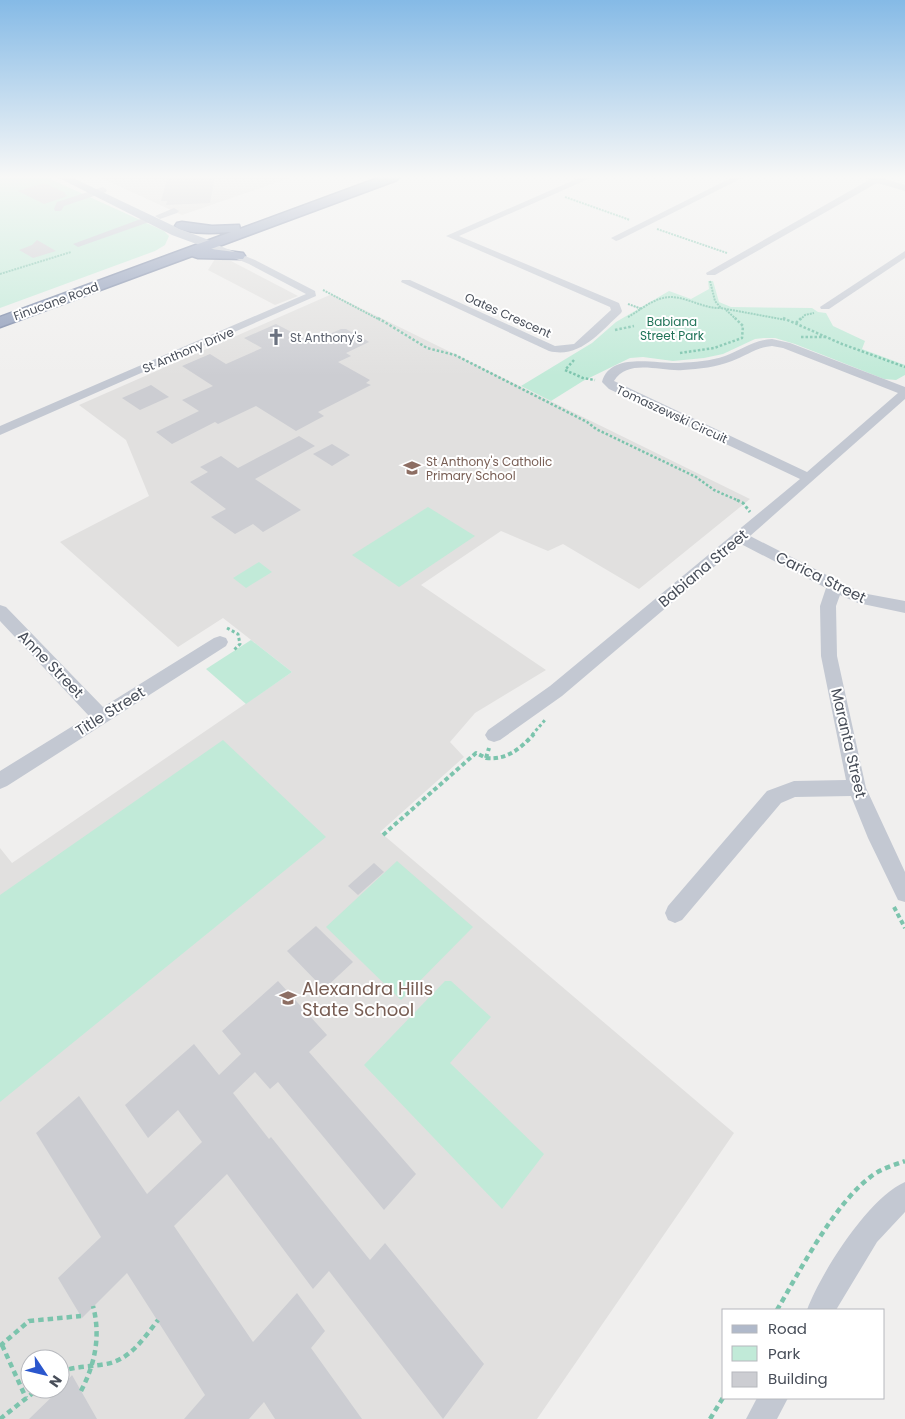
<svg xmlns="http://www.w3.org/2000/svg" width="905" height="1419" viewBox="0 0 905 1419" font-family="Poppins,sans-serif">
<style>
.education{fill:#e1e0df;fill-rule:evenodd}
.green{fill:#c1ead8}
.building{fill:#cccdd2}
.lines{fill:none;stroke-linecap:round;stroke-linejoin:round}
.highway-casing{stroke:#7684a4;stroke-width:3}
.path-far4{stroke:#7cc4ad;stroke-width:2;stroke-dasharray:2 1;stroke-linecap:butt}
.path-far3{stroke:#7cc4ad;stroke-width:2.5;stroke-dasharray:2.5 2;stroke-linecap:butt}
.path-far2{stroke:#7cc4ad;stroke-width:3;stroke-dasharray:3 2.5;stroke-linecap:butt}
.path-far1{stroke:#7cc4ad;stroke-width:4;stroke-dasharray:4.5 3;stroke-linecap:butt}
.path{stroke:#7cc4ad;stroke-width:4.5;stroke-dasharray:5.5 4;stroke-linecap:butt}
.minor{fill:#c3c8d2;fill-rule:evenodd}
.major{fill:#b0b9ca;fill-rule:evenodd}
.highway{fill:#8b99b8;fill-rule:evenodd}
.labels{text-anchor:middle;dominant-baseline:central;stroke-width:4;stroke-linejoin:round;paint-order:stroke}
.far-street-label{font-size:12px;fill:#484e59;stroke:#fff}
.far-park-label{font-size:12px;fill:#207358;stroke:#fff}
.far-worship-label{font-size:12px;fill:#5b616d;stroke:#fff;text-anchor:start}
.far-education-label{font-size:12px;fill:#785e54;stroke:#fff;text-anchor:start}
.street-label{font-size:15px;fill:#484e59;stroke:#fff}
.near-education-label{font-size:18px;fill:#785e54;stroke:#fff;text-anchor:start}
</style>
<rect width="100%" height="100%" fill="#f0efee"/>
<g class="education">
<path d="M99,177H292L182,215Z"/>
<path d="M215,259L231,261L298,296L275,305L208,270Z"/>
<path d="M332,294L750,499L639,589L563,544L548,551L501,531L421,585L546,670L475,713L450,742L464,757L380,832L734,1133L537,1419H0V848L12,863L292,672L223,618L178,647L60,542L149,496L126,440L79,405ZM30,1359H60V1389H30Z"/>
</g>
<g class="green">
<path d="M0,177H46L164,231L169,236L165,245L155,251L0,308Z"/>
<path d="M708,281H713L719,302L731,307L812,308L818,312L826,313L833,326L865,341L862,349L905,365V375L896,380L884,379L795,344L775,338H764L755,339L723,354L704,358L673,361L643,357L630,358L583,381L551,401L521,386L592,343L616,322L669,291L691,299L709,289Z"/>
<path d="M428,507L475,536L399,587L352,555Z"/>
<path d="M259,562L272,572L246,588L233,578Z"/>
<path d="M251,640L292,672L246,704L206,669Z"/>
<path d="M223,740L326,837L0,1102V895Z"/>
<path d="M397,861L473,927L401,1000L326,927Z"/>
<path d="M445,981H451L491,1017L450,1063L544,1154L502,1209L364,1065Z"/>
</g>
<g class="building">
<path d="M215,177L210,203L166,205L167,201H161L167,179Z"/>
<path d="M44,183L66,193L64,194L68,196L44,204L18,191Z"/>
<path d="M37,240L56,251L33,258L19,250L32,245Z"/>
<path d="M276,324L311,342L341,329H346L366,340L369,342L346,353L351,356L338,362L370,380L366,383L371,385L318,412L324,416L296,431L256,406L218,424L215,422L172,444L156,432L199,411L182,400L213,386L182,366L210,354L226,364L262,348L244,338Z"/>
<path d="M151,385L169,397L140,410L122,398Z"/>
<path d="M299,436L315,446L255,479L301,510L263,532L253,524L235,534L211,517L226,509L190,482L208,472L200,467L221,456L238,468Z"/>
<path d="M332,444L350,455L332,466L313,454Z"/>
<path d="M374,863L384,872L358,895L348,886Z"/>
<path d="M316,926L353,962L324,989L287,951Z"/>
<path d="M278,981L327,1035L309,1052L416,1174L384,1210L278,1082L270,1089L255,1072L233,1093L269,1139L271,1137L370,1260L385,1243L484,1364L443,1419L329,1271L313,1289L227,1174L174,1226L253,1342L297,1293L325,1331L311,1348L362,1419H275L264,1402L249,1419H184L205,1395L127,1273L82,1318L58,1278L101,1237L36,1133L79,1096L147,1194L202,1142L178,1110L148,1138L125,1105L194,1044L219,1075L241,1054L222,1031Z"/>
<path d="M72,1375L97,1419H29L60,1389Z"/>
</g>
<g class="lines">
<g class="highway-casing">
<path id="highway" d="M381,177H399L397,180L211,249L243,253L245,256L243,259L198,258L192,256L0,327V317L231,232C218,233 184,235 175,226L177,223L182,222L212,226L239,225L240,229Z"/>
</g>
<g class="path-far4">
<path d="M565,197L630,220"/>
<path d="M657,229L727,253"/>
<path d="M0,274L71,252"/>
<path d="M710,281L715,301L721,308L786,320"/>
<path d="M323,290L380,320"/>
<path d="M628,304L642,309"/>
<path d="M726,310L737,320"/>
<path d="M628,317C639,311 650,301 663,298C682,293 701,309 721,308"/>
<path d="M800,320L805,315L814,313"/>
</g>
<g class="path-far3">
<path d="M378,318L427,348L455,355L587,422L596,429L696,477L714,490L739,501"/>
<path d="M783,318L842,344L905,367"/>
<path d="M796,323L801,318"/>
<path d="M615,330L634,326"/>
<path d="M801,337H828"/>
<path d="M680,353L714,348L742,338L743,326L735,318"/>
<path d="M574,360L565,370L583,378L595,380"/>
</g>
<g class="path-far2">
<path d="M737,500L743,503L750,512"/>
<path d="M227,628L238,634L240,644L234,650"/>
<path d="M532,735L545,720"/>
</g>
<g class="path-far1">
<path d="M486,758C507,760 520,749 534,734"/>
<path d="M383,835L476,753L486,758L489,748"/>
<path d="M894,907L905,928"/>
</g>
<g class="path">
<path d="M777,1310C801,1269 835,1202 873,1175C883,1168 894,1165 905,1161"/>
<path d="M2,1345L26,1398"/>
<path d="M0,1346L29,1321L81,1316"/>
<path d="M60,1372C75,1366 90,1367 106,1364C130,1360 144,1338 158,1320"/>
<path d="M81,1391C95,1364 101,1336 93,1306"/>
<path d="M0,1419L38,1389"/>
<path d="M710,1419L724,1396"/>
</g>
<g class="minor">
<path d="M581,177H593L459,236L619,303L622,311L621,313C600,332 580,359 549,351L401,282L402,280H410L555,346L574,344L611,310L610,307L446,236Z"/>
<path d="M733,177H744L619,240L616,241L611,238Z"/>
<path d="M863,177H878L905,185V191L877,183L715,275H707L706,273L869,180Z"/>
<path d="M103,187L107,190L106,192L64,206L61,211H55L54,209L57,202Z"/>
<path d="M174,208L179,211L177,213L160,219L155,216Z"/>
<path d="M149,216L152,217V221L81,246L78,247L73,244Z"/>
<path d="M210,242L255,260L315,291L316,296L0,435V426L306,294L249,264L207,247L205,245Z"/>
<path d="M905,251V258L829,309H821L820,307Z"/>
<path d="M772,339L790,343L905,387V399L750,536L862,593L905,601V613L858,603L840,595L836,606L837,656L866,788L905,872V902L898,900L868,838L851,796L795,797L781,803L682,920L675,923L668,920L665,913L668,906L767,791L794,781L846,780L821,656L820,606L826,588L741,544L562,696L500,740L494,742L488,740L485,735L488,730L550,686L800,479L609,389L602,382C610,351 657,364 679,363C694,362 711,361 725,356C741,350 754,340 772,339ZM772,346L783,348L898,393L807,472L614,381C628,358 661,372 683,370C699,369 717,367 732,361C746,356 757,347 772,346Z"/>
<path d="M0,605L6,607L103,707L214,638L220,636L226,638L228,642L226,646L7,786L0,789V771L89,716L0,621Z"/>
<path d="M905,1182V1212L877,1242L836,1310H807C820,1274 869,1197 905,1182Z"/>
<path d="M757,1398H788L777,1419H746Z"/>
</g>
<path class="major" d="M57,177H71L180,229L214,242L216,245L210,249L172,235Z"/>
<use href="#highway" class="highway"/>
</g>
<linearGradient id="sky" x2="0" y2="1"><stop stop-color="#85bae6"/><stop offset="0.47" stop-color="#f8f8f7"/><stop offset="1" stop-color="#f8f8f7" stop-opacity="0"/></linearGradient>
<rect width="905" height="376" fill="url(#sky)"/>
<defs>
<g id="church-bare" transform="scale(1.35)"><path d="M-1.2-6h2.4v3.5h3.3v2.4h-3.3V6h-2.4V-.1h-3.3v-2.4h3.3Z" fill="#6b7280" stroke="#fff" stroke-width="2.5" paint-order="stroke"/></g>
<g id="school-bare" transform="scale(1.35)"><path d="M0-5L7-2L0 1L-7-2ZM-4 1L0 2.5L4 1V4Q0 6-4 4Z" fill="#8d6e63" stroke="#fff" stroke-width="2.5" paint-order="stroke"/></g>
</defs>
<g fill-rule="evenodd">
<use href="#church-bare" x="276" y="337"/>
<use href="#school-bare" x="412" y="468"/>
<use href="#school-bare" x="288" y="998"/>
</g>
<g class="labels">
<g class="far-street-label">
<text transform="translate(56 301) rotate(-20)">Finucane Road</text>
<text transform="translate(508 315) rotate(24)">Oates Crescent</text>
<text transform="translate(188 350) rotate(-23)">St Anthony Drive</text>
<text transform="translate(672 414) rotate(25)">Tomaszewski Circuit</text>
</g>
<g class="far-park-label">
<text x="672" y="321">Babiana<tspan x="672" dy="14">Street Park</tspan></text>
</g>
<g class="far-worship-label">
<text x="290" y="337">St Anthony's</text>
</g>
<g class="far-education-label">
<text x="426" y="461">St Anthony's Catholic<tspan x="426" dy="14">Primary School</tspan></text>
</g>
<g class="street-label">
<text transform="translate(703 568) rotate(-40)">Babiana Street</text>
<text transform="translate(821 577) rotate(26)">Carica Street</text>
<text transform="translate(51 664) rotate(46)">Anne Street</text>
<text transform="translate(110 711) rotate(-32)">Title Street</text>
<text transform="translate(849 743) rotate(77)">Maranta Street</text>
</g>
<g class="near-education-label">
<text x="302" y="988">Alexandra Hills<tspan x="302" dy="21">State School</tspan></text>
</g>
</g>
<rect x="722" y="1309" width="162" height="90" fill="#ffffff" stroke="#b6b8bd"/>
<rect x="732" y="1325" width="25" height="8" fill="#b0b9ca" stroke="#b6b8bd"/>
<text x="768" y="1334" font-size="15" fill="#484e59">Road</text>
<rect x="732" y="1346" width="25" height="15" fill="#c1ead8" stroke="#b6b8bd"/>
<text x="768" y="1359" font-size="15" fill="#484e59">Park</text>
<rect x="732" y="1372" width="25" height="15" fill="#cccdd2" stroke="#b6b8bd"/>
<text x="768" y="1384" font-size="15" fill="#484e59">Building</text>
<g transform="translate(45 1374) rotate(125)"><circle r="24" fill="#ffffff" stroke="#b6b8bd"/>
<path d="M0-4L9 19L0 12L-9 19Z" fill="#2b57cd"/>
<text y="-8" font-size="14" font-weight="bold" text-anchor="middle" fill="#484e59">N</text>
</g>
</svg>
